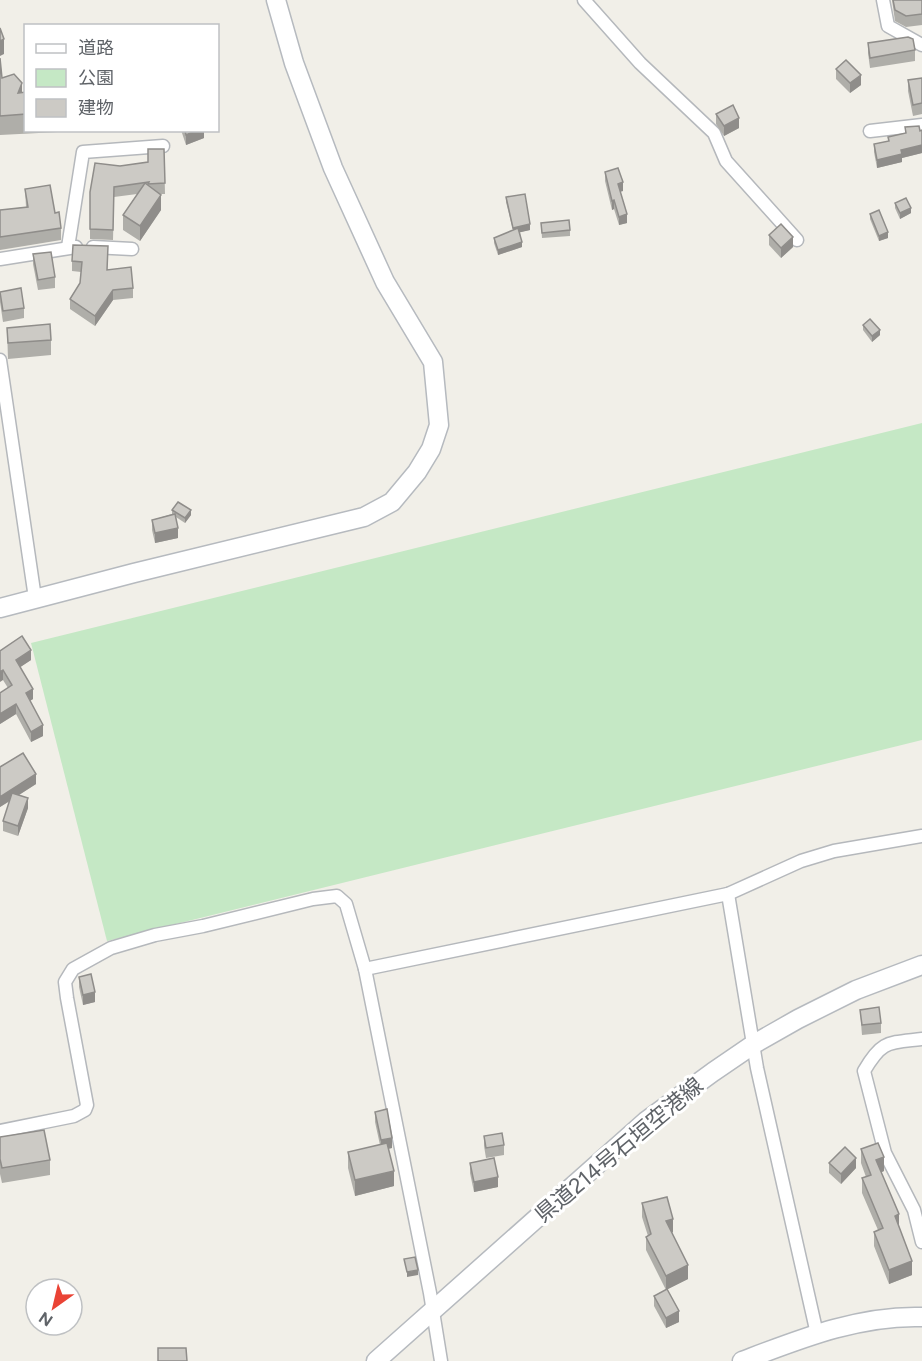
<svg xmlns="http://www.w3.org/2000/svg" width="922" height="1361" viewBox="0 0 922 1361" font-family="Figtree,'Noto Sans JP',sans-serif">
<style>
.green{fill:#c5e8c5}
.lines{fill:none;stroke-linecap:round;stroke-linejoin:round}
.street-casing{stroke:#b5b8bc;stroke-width:15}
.secondary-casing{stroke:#b6babf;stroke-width:21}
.street{stroke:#fff;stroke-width:12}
.secondary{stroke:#fff;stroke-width:18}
.wall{fill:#afaea9}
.shaded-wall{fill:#8f8d8a}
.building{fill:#cccac5;stroke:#8f8d8a;stroke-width:1.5}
.labels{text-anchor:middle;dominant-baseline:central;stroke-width:6;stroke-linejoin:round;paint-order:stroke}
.street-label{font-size:22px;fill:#5f6368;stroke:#fff}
</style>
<rect width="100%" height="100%" fill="#f1efe8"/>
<path class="green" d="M922,423V740L107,941L31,643Z"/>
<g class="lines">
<g class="street-casing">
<g id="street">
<path d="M584,0L640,63L714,133L726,161L797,240"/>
<path d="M883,0L888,26L922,45"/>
<path d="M870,131L922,125"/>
<path d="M68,247L83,152L163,146"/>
<path d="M93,247L132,249"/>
<path d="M0,259L76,247"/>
<path d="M0,360L35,598"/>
<path d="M728,894L757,1068L817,1334"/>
<path d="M365,969L728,894L801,861L834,851L922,836"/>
<path d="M922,1039C888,1043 882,1040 864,1071L885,1153L914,1210L922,1242"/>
<path d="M0,1131L74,1116L85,1110L87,1105L67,998L65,982L73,969L111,948L155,935L203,926L313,899L337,896L346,904L365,969L430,1293L441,1361"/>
</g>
</g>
<g class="secondary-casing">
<g id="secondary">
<path d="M0,608L134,573L364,517L392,502L417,472L431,449L439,425L433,362L385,282L333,168L294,63L276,0"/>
<path d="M376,1361L646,1121L713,1072L754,1044L798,1019L856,990L922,965"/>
<path d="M742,1361C800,1339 859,1315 922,1317"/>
</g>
</g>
<use href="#street" class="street"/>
<use href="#secondary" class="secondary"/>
</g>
<g class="wall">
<path d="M892,0H922V25L906,27L895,21Z"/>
<path d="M868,43L915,50V61L870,68L868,53Z"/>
<path d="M0,58L2,78L22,92H26V130H58V132L0,135Z"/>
<path d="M836,69L861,85L850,93L836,79Z"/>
<path d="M922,78V114L913,116L908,91V80Z"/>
<path d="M716,114L739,128L724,136L716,124Z"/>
<path d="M905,127L920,131L922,130V153L902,158V162L877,168L874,152V144L888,141V137L905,133Z"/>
<path d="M181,130H204V138L186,145Z"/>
<path d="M164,149L165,194H160L161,210L140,241L123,230V215L137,194L114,197L113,240L90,239V192L120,166L148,162Z"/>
<path d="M605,172L623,191L620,192L627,223L619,225L614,209L612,210L605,181Z"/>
<path d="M25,189L55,213L61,228V240L0,250V210L26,207Z"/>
<path d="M506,197L530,230L520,232L522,247L498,255L494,243V238L513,230L506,202Z"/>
<path d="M895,203L911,213L900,219L895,208Z"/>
<path d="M870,214L888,238L879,241L870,219Z"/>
<path d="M541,223L570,230V236L542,238Z"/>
<path d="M769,235L793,247L781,258L769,245Z"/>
<path d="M33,254L55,277V288L38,290L33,264Z"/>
<path d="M108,257L107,270L133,288V298L113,300L95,326L70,309V299L80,283L81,272L72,271V261Z"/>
<path d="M0,292L24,308V318L3,322L0,302Z"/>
<path d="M863,325L880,335L872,342L863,330Z"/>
<path d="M7,328L51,340V355L8,359Z"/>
<path d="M172,510L191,515L185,523L176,517L178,538L155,543L152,530V520L172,514Z"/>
<path d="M0,651L31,660L20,667L33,699L30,701L43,736L31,742L16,714L0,724V693L8,688L3,680Z"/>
<path d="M23,753L36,774V784L19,795L28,798V808L18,836L3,831V821L10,801L0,807V767Z"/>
<path d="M79,977L95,1002L83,1005L79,987Z"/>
<path d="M860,1010L881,1023V1033L862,1035Z"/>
<path d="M375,1112L392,1148L388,1149L394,1186L355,1196L348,1168V1152L380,1145L375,1122Z"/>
<path d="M484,1136L504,1145V1155L486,1158L484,1146Z"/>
<path d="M0,1137L50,1160V1175L2,1183L0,1174Z"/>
<path d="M861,1149L884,1171L881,1172L899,1226L912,1275L889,1284L874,1246V1232L878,1230L862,1193V1178L866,1177L861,1163Z"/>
<path d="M470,1163L498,1187L474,1192L470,1173Z"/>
<path d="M829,1163L856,1168L841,1184L829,1173Z"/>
<path d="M642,1203L673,1232L672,1233L688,1279L666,1290L646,1250V1237L648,1236L642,1217Z"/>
<path d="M654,1296L679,1322L666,1328L654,1306Z"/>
</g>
<g class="shaded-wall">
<path d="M4,39V54L0,56V41Z"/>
<path d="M861,75V85L850,93V83Z"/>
<path d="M22,83V103L18,93Z"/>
<path d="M739,118V128L724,136V126Z"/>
<path d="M197,130H204V138L186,145V135Z"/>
<path d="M922,145V153L902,158V162L877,168V160L901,150Z"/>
<path d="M623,182V191L618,192V184Z"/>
<path d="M161,195V210L140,241V226Z"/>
<path d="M614,200V209L612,210V201Z"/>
<path d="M911,208V213L900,219V213Z"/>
<path d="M627,214V223L619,225V217Z"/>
<path d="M530,224V230L513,234V228Z"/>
<path d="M888,232V238L879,241V236Z"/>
<path d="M793,237V247L781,258V248Z"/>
<path d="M522,242V247L498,255V250Z"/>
<path d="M113,290V300L95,326V316Z"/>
<path d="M880,330V335L872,342V336Z"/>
<path d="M191,510V515L185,523V518Z"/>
<path d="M178,528V538L155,543V533Z"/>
<path d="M31,650V660L16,670V660Z"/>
<path d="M3,670V680L0,682V672Z"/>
<path d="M33,689V699L26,703V693Z"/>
<path d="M16,704V714L0,724V714Z"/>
<path d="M43,725V736L31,742V732Z"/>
<path d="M36,774V784L0,807V797Z"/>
<path d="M28,798V808L18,836V826Z"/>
<path d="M95,992V1002L83,1005V995Z"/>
<path d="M392,1138V1148L381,1150V1140Z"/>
<path d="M884,1157V1171L876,1175V1160Z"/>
<path d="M856,1158V1168L841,1184V1174Z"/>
<path d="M394,1171V1186L355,1196V1180Z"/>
<path d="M498,1177V1187L474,1192V1182Z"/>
<path d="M899,1214V1229L895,1216Z"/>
<path d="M673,1219V1232L666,1234V1221Z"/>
<path d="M912,1261V1275L889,1284V1270Z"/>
<path d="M688,1265V1279L666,1290V1276Z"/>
<path d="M418,1270V1275L407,1277V1272Z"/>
<path d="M679,1311V1322L666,1328V1318Z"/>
</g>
<g class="building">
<path d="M893,0H922V14L906,16L895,10Z"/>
<path d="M0,28L4,39L0,41Z"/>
<path d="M908,37L913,39L915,50L870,58L868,43Z"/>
<path d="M0,58L2,78L14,74L22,83L18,93L26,92V114L0,116Z"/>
<path d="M846,60L861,75L850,83L836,69Z"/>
<path d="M922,78V103L913,105L908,80Z"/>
<path d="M733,105L739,118L724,126L716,114Z"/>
<path d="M919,126L920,131L922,130V145L901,150L902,154L877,160L874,144L889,141L888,137L906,133L905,127Z"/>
<path d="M185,130H197L186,135Z"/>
<path d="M148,149H164L165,183L148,184L149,182L114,187L113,230L90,229V192L95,163L120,166L148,162Z"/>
<path d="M618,168L623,182L618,184L627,214L619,217L614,200L612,201L605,172Z"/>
<path d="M145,183L161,195L140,226L123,215Z"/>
<path d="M50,185L55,213L59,212L61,228L0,237V210L28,207L25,189Z"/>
<path d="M525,194L530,224L513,228L506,197Z"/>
<path d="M906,198L911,208L900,213L895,203Z"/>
<path d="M879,210L888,232L879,236L870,214Z"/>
<path d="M569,220L570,230L542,233L541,223Z"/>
<path d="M781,224L793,237L781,248L769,235Z"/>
<path d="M518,228L522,242L498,250L494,238Z"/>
<path d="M73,245L108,246L107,270L131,267L133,288L113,290L95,316L70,299L80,283L82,262L72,261Z"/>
<path d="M51,252L55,277L38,280L33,254Z"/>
<path d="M21,288L24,308L3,311L0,292Z"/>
<path d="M870,319L880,330L872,336L863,325Z"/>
<path d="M50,324L51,340L8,343L7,328Z"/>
<path d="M178,502L191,510L185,518L172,510Z"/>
<path d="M175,514L178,528L155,533L152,520Z"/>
<path d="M22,636L31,650L16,660L33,689L26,693L43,725L31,732L16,704L0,714V693L12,685L3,670L0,672V651Z"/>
<path d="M23,753L36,774L0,797V767Z"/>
<path d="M12,793L28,798L18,826L3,821Z"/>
<path d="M91,974L95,992L83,995L79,977Z"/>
<path d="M879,1007L881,1023L862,1025L860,1010Z"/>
<path d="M387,1109L392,1138L381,1140L375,1112Z"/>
<path d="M44,1130L50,1160L2,1168L0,1159V1137Z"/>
<path d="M502,1133L504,1145L486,1148L484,1136Z"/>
<path d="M387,1143L394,1171L355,1180L348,1152Z"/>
<path d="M878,1143L884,1157L876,1160L899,1214L895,1216L912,1261L889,1270L874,1232L883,1228L862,1178L871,1175L861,1149Z"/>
<path d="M845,1147L856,1158L841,1174L829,1163Z"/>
<path d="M494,1158L498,1177L474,1182L470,1163Z"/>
<path d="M667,1197L673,1219L666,1221L688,1265L666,1276L646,1237L651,1234L642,1203Z"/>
<path d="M415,1257L418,1270L407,1272L404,1259Z"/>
<path d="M667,1289L679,1311L666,1318L654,1296Z"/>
<path d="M158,1348H186L187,1361H158Z"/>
</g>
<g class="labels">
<g class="street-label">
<text transform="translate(619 1150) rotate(-40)">県道214号石垣空港線</text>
</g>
</g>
<rect x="24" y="24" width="195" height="108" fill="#ffffff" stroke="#bfc1c3" stroke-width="1.5"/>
<rect x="36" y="44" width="30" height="9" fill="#ffffff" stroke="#bfc1c3" stroke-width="1.5"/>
<text x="78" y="54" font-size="18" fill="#5f6368">道路</text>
<rect x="36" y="69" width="30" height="18" fill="#c5e8c5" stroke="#bfc1c3" stroke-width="1.5"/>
<text x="78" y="84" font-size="18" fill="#5f6368">公園</text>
<rect x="36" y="99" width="30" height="18" fill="#cccac5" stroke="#bfc1c3" stroke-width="1.5"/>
<text x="78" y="114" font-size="18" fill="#5f6368">建物</text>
<g transform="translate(54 1307) rotate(214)"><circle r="28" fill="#ffffff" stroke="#bfc1c3" stroke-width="1.5"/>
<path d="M0-4.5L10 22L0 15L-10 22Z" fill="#ea4335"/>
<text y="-9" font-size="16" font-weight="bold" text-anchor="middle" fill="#5f6368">N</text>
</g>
</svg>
